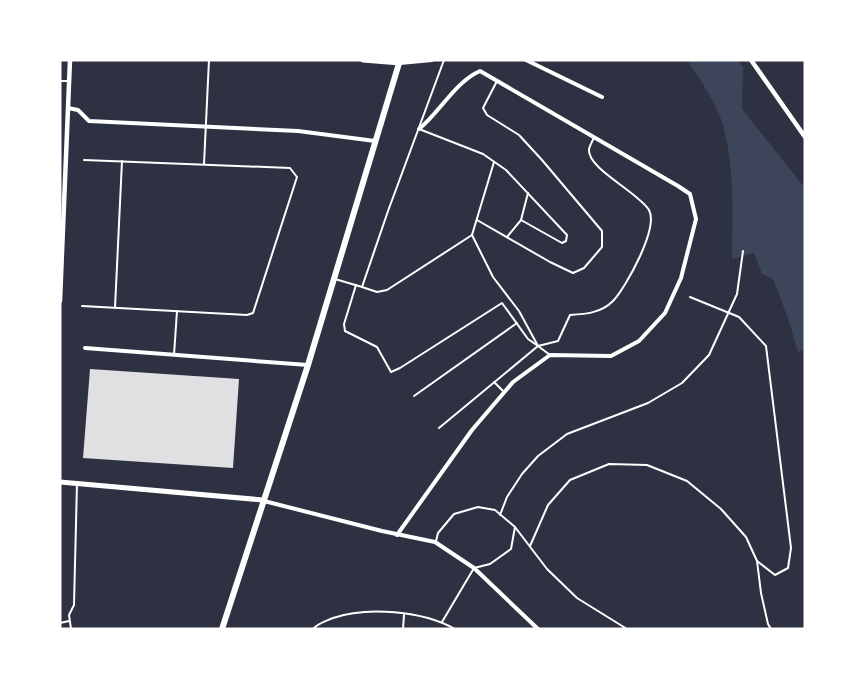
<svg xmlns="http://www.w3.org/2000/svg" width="865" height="689" viewBox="0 0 865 689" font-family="'IBM Plex Sans',sans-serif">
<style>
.green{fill:#3c4559}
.building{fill:#e0e0e3}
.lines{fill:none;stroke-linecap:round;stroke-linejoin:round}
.service{stroke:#fff;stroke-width:2}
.minor{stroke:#fff;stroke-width:4}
.tertiary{stroke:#fff;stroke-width:4.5}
.secondary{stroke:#fff;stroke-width:5}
.primary{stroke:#fff;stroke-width:6}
</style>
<rect width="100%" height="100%" fill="#2d3142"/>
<path class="green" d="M687,60H737L743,67L742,109L805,188V349L798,352L788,318L773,279L762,274L754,253L732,259C732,215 735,169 723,125C716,102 700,80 687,60Z"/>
<path class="building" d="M90,369L239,379L233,468L83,458Z"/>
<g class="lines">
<g class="service">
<path d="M60,81H69"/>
<path d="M419,129L483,154L506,170L567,235L566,241L562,243L521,220"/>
<path d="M204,164L209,60"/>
<path d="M477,220L550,262L573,273L584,268L602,247V231L542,160L519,135L487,115L483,108L497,81"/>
<path d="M472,235L493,277L519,311L538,346L550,355"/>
<path d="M507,237L521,220L528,193"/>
<path d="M335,279L362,287L388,211L444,60"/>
<path d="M356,285L344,324L345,331L377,347L391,372L400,368L502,303L528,339L538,346"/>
<path d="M362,287L377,292L387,290L472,235L494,162"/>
<path d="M690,297L739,317L766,346L791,548L788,568L775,575L757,561"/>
<path d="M82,306L247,315L253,313L297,177L290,168L84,160"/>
<path d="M115,308L122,161"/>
<path d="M174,355L177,311"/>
<path d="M494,382L504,392"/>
<path d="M414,396L517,323"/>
<path d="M439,428L538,346L558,341L570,315C586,314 601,313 613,301C626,287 659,228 649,210C638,192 588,169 589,150C589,146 593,141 594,137"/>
<path d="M500,515L507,497L522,474L538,456L567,434L648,403L682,383L709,355L737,294L743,251"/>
<path d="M436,541L438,533L454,514L478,507L495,510L515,527L547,569L577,598L627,629"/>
<path d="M530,546L548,505L570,480L609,464L647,465L687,481L721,509L746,537L757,561L761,593L768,624L771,629"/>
<path d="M442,622L474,568L490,564L511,549L515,527"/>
<path d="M60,623L69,621"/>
<path d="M71,629L69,615L74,605L77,483"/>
<path d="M313,629C318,623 326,621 333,618C367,606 423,611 455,629"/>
<path d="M403,629L404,615"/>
</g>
<g class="minor">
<path d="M526,60L602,97"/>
<path d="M400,63L432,60"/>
<path d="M68,108L78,110L89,121L298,131L375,141"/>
<path d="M85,348L308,365"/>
<path d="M264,501L382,531L435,542L474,568L538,629"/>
<path d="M397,535L472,430L513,382L550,355L611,356L639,341L665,313L681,278L696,219L690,194L678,186L480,71C455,82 440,112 419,129"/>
</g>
<g class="tertiary">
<path d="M751,60L805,137"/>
<path d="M60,301L70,60"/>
</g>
<g class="secondary">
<path d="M363,60L400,63"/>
<path d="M60,482L263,500"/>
</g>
<path class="primary" d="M222,629L308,365L400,60"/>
</g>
<rect width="865" height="689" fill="none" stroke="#ffffff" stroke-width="123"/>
</svg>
